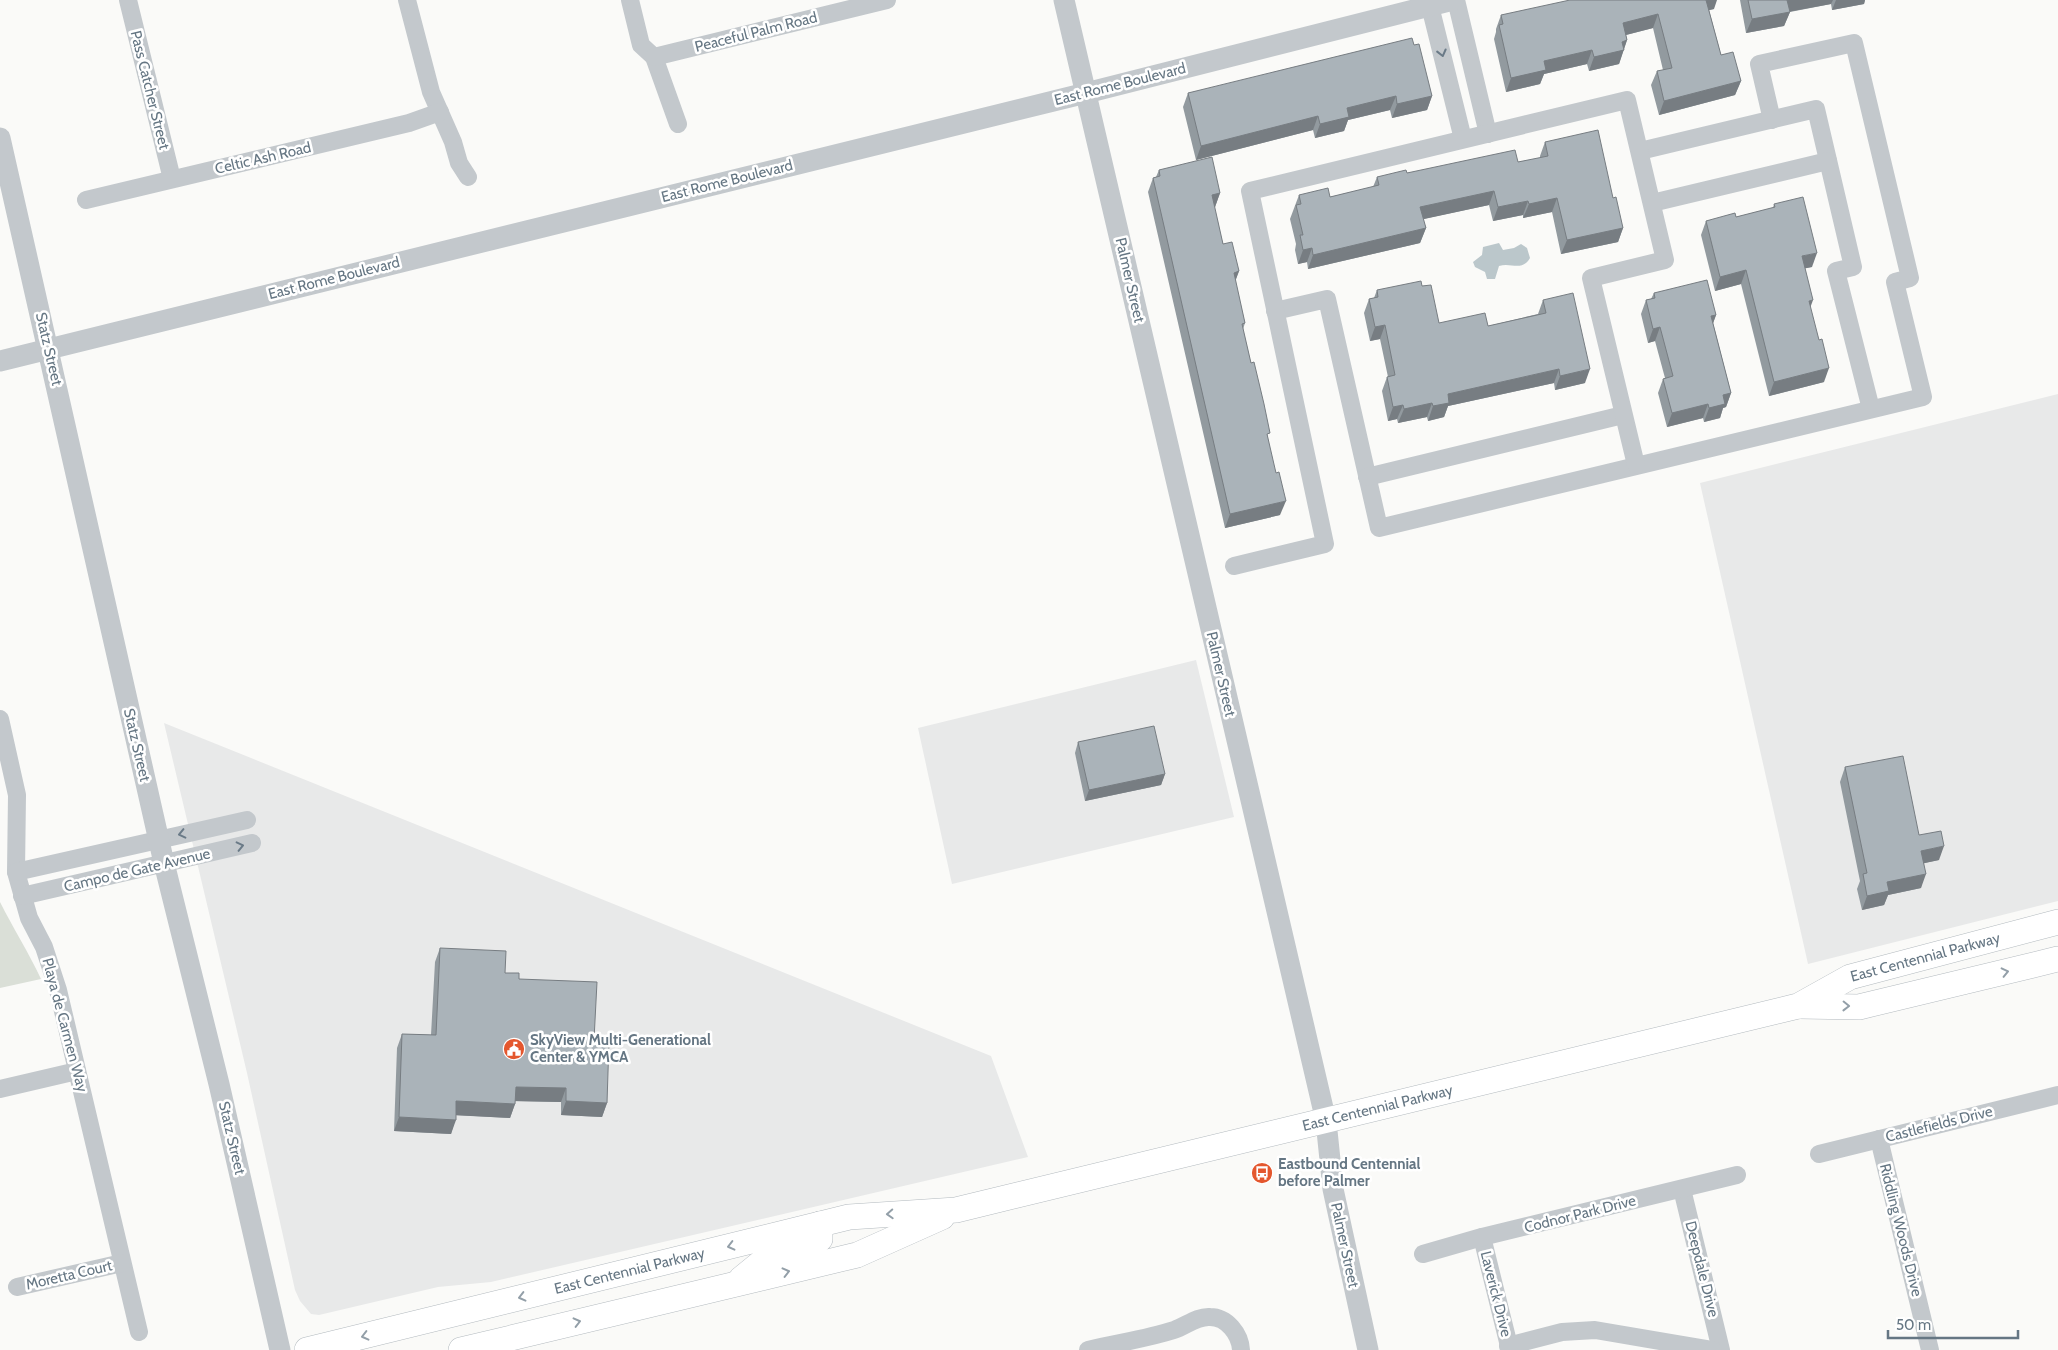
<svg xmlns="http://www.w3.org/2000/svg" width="2058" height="1350" viewBox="0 0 2058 1350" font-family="Cabin,sans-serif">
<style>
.built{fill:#e8e9e9}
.green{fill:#dadfd7}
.water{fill:#bbc7cb}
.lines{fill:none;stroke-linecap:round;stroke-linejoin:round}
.secondary-casing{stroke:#b3babf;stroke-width:26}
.minor{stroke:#c3c8cc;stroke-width:18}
.tertiary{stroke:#c3c8cc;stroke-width:21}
.secondary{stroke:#fff;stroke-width:25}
.wall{fill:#929a9f}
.shaded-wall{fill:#777d82}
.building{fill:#aab3b9;stroke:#777d82}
.oneway{stroke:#6a7a87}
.oneway2{stroke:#939fa8}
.labels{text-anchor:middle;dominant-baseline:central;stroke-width:5;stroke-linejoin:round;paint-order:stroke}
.street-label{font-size:15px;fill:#657683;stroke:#fff}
.poi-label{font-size:15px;font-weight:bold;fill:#657683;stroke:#fff;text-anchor:start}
</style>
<rect width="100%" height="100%" fill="#fafaf8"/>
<g class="built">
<path d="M2058,394V901L1808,964L1700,483Z"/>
<path d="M1196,660L1234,817L952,884L918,728Z"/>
<path d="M164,723L991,1056L1028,1157L491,1282L438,1287L319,1315L311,1314L300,1301L295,1290L247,1073Z"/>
</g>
<path class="green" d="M0,902C13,928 29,953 41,979L0,988Z"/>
<path class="water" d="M1499,243L1503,250L1514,248L1521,244L1527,248L1530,258C1522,272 1511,262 1499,266L1495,279H1487L1485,272L1475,267L1473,262L1482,255L1483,247Z"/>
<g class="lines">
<g class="secondary-casing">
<g id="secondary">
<path d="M1800,1006L1859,1007L2058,959"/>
<path d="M741,1279L768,1257L813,1246L820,1239V1224"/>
<path id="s1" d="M307,1350L849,1217L956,1210L1798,1006L1850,977L2058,922"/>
<path d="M461,1350L857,1255L942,1217"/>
</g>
</g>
<g class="minor">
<path d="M128,0L172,179"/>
<path d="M407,0L431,92L453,142L459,163L468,177"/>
<path d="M630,0L641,45L654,57L678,124"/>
<path d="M1456,0L1488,134"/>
<path d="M1430,6L1463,139"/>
<path d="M654,57L887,0"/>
<path d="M1640,151L1816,109L1853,267L1836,271L1871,409"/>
<path d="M86,200L409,123L440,112"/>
<path d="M1652,203L1828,161"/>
<path d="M1275,311L1327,299L1379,528L1923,397L1895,282L1910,278L1854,43L1759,64L1772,120"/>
<path d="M1367,477L1623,415"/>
<path d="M1234,566L1325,544L1250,191L1627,100L1665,260L1591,278L1636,465"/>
<path d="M0,719L17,795L16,872L29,918L44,947L58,990L139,1332"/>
<path d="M16,872L247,820"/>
<path d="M22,896L252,843"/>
<path d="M0,1089L77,1071"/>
<path d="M1879,1139L1930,1350"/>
<path d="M1819,1154L2058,1095"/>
<path d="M1682,1189L1721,1350"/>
<path d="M1482,1237L1510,1350"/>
<path d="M1423,1254L1482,1237L1737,1175"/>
<path d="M17,1287L122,1263"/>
<path d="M1508,1346L1562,1332L1595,1330L1713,1350"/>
<path d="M1088,1350C1116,1343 1146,1339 1174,1330C1186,1326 1197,1316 1210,1317C1227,1317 1240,1334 1241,1350"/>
</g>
<g class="tertiary">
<path d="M1064,0L1326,1121L1333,1189L1368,1350"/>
<path d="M0,138L164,863L219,1084L280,1350"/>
<path d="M0,361L1086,93L1453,0"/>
</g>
<use href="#secondary" class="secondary"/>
</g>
<g class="wall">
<path d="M1740,0H1865L1864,4L1832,10L1831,4L1790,12L1784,26L1746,33Z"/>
<path d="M1714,9L1709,10L1721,55L1741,81L1735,95L1659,115L1651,85L1657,71L1663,70L1653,28L1626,35L1627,40L1619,64L1589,71L1587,64L1544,74L1540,84L1506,92L1494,39L1496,32V29L1501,15Z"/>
<path d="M1414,45L1432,96L1427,110L1392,118L1390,110L1348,120L1344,131L1315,138L1313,130L1196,160L1183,107L1188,93Z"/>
<path d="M1545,142L1613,198L1623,228L1618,242L1561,254L1552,212L1523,218V215L1493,221L1489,205L1423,219L1426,228L1420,243L1308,269L1307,262L1298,264L1295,250L1296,244L1290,219L1299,195L1330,197L1373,187L1377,177L1407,173L1518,162L1540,158V156Z"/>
<path d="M1159,170L1220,193L1215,207H1214L1223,244L1239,271L1235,281L1245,323L1243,329L1268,438L1280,515L1225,528L1148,192L1153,178L1156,177Z"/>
<path d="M1774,204L1812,267L1805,268L1810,307L1824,382L1769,396L1741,284L1715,291L1701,235L1706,221L1736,217L1773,208Z"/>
<path d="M1422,286L1439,323L1488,326L1538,314L1543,300L1585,383L1555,390L1554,383L1448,406L1444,417L1428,421L1427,417L1398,423L1397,419L1388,421L1382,391L1387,377H1388L1380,339L1370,341L1364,313L1369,299L1374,298L1377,290Z"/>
<path d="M1654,293L1716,315L1713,323L1731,393L1726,407L1723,408L1720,418L1704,422L1703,418L1667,427L1658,393L1663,379L1665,378L1655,341L1648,343L1641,314L1646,300L1651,299Z"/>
<path d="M1078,742L1165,774L1161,785L1085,801L1075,753Z"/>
<path d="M1845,767L1919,835L1939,860L1924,863L1921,888L1888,895L1884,905L1862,910L1857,889L1860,881L1840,782Z"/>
<path d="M440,948L519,979L594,1040L607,1103L602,1117L561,1115V1102L515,1101V1104L510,1118L456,1115L451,1134L394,1131L397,1048L402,1034L431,1035L435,962Z"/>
</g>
<g class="shaded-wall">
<path d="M1705,0H1717L1714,9L1701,12Z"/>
<path d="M1787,0H1833L1831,4L1782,13Z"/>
<path d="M1836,0H1865L1864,4L1832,10Z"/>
<path d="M1790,12L1784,26L1746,33L1752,19Z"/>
<path d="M1658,14L1653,28L1618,37L1623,23Z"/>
<path d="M1627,40L1619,64L1589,71L1594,57L1622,42Z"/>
<path d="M1592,50L1587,64L1544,74L1540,84L1506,92L1511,78L1544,61Z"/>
<path d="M1741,81L1735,95L1659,115L1664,101Z"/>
<path d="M1396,96L1390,110L1348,120L1344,131L1315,138L1320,124L1347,108Z"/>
<path d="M1432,96L1427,110L1392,118L1397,104Z"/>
<path d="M1318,116L1313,130L1196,160L1201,146Z"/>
<path d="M1494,191L1489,205L1415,221L1420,207Z"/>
<path d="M1220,193L1215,207L1206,209L1212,195Z"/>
<path d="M1557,198L1552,212L1523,218L1529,204Z"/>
<path d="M1528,201L1523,215L1493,221L1498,207Z"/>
<path d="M1426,228L1420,243L1308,269L1313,255Z"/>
<path d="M1623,228L1618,242L1561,254L1567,240Z"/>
<path d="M1312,248L1307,262L1298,264L1303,250Z"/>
<path d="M1817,253L1812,267L1797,270L1802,256Z"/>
<path d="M1746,270L1741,284L1715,291L1720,277Z"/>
<path d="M1239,271L1234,285V273Z"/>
<path d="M1813,300L1808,314L1809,301Z"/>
<path d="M1716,315L1711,329V316Z"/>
<path d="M1385,325L1380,339L1370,341L1375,327Z"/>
<path d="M1660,327L1655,341L1648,343L1653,329Z"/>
<path d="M1829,368L1824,382L1769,396L1774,382Z"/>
<path d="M1559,369L1554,383L1448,406L1444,417L1428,421L1433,406L1448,394Z"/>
<path d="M1590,369L1585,383L1555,390L1560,376Z"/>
<path d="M1731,393L1726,407L1723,408L1720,418L1704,422L1709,408L1723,395Z"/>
<path d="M1432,403L1427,417L1398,423L1404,409Z"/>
<path d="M1708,404L1703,418L1667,427L1672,413Z"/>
<path d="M1403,405L1397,419L1388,421L1393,407Z"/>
<path d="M1286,501L1280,515L1225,528L1230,514Z"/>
<path d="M1165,774L1161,785L1085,801L1089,790Z"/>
<path d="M1944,846L1939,860L1916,865L1921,851Z"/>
<path d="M1926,874L1921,888L1888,895L1884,905L1862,910L1867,896L1887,882Z"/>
<path d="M516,1087L566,1088L561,1102L511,1101Z"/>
<path d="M456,1101L515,1104L510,1118L451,1115Z"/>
<path d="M566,1101L607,1103L602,1117L561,1115Z"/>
<path d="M399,1117L456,1120L451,1134L394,1131Z"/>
</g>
<g class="building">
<path d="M1570,0H1706L1721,55L1733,52L1741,81L1664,101L1657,71L1672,68L1658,14L1623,23L1627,40L1622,42L1624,50L1594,57L1592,50L1544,61L1546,70L1511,78L1499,25L1503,24L1501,15Z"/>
<path d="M1748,0H1787L1790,12L1752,19Z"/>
<path d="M1412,38L1414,45L1419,44L1432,96L1397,104L1396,96L1347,108L1349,117L1320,124L1318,116L1201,146L1188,93Z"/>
<path d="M1598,130L1613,198L1616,197L1623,228L1567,240L1557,198L1529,204L1528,201L1498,207L1494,191L1420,207L1426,228L1313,255L1312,248L1303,250L1300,235H1303L1296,205L1301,204L1299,195L1328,188L1330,197L1379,185L1377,177L1406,170L1407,173L1515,150L1518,162L1548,156L1545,142Z"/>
<path d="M1212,157L1220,193L1212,195L1223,244L1232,242L1239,271L1234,273L1245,323L1242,324L1251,363L1254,362L1264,404L1270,433L1267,434L1276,473L1279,472L1286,501L1230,514L1153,178L1160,176L1159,170Z"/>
<path d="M1803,197L1817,253L1802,256L1813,300L1809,301L1819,340L1822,339L1829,368L1774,382L1746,270L1720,277L1706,221L1735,213L1736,217L1775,207L1774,204Z"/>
<path d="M1707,280L1716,315L1711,316L1731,393L1723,395L1725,404L1709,408L1708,404L1672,413L1663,379L1673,376L1660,327L1653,329L1646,300L1655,298L1654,293Z"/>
<path d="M1421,281L1422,286L1431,285L1439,323L1485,313L1488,326L1546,313L1543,300L1573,293L1590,369L1560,376L1559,369L1448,394L1449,403L1433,406L1432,403L1404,409L1403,405L1393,407L1387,377L1395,375L1385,325L1375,327L1369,299L1378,297L1377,290Z"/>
<path d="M1154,726L1165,774L1089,790L1078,742Z"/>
<path d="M1903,756L1919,835L1941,831L1944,846L1921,851L1926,874L1887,882L1889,891L1867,896L1863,874L1867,873L1845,767Z"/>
<path d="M440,948L506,951L505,973H519V979L597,982L594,1040L609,1041L607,1103L566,1101V1088L516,1087L515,1104L456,1101V1120L399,1117L402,1034L436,1035Z"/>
</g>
<defs><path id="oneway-chevron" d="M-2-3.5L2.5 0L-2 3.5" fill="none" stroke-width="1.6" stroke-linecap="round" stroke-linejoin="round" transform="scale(1.25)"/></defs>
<g class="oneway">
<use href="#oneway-chevron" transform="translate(1442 53) rotate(76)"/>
<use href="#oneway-chevron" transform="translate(182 834) rotate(167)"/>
<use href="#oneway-chevron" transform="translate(240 846) rotate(-13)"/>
</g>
<g class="oneway2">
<use href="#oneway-chevron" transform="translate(2005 972) rotate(-13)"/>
<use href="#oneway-chevron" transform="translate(1846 1006) rotate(1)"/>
<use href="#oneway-chevron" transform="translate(890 1214) rotate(177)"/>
<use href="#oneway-chevron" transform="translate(731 1246) rotate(166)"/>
<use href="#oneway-chevron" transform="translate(786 1272) rotate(-14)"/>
<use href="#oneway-chevron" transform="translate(522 1297) rotate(166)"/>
<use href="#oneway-chevron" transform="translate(577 1322) rotate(-14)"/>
<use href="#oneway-chevron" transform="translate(365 1336) rotate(166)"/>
</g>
<defs>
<g id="civic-disc" transform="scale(1.125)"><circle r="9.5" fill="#e4572e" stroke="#fff"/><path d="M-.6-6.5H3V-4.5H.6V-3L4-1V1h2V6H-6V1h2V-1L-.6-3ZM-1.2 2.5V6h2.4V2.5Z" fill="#fff"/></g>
<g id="bus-disc" transform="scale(1.125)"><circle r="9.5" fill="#e4572e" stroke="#fff"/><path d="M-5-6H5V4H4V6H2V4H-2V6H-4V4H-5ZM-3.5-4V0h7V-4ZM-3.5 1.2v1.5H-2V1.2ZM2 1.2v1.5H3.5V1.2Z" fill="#fff"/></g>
</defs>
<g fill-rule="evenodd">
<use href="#civic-disc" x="514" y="1049"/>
<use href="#bus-disc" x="1262" y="1173"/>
</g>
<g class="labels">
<g class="street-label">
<text transform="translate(756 32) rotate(-14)">Peaceful Palm Road</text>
<text transform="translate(1120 84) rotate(-14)">East Rome Boulevard</text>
<text transform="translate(150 90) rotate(76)">Pass Catcher Street</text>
<text transform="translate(263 158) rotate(-13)">Celtic Ash Road</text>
<text transform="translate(727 181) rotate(-14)">East Rome Boulevard</text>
<text transform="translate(334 278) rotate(-14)">East Rome Boulevard</text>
<text transform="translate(1130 280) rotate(77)">Palmer Street</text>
<text transform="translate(49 349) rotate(77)">Statz Street</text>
<text transform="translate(1221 674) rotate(77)">Palmer Street</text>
<text transform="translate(137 745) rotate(77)">Statz Street</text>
<text transform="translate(137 870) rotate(-13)">Campo de Gate Avenue</text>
<text stroke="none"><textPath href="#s1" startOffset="1669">East Centennial Parkway</textPath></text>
<text transform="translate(65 1025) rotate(75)">Playa de Carmen Way</text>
<text stroke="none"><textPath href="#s1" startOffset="1099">East Centennial Parkway</textPath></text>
<text transform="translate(1939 1124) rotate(-14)">Castlefields Drive</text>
<text transform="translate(232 1138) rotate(77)">Statz Street</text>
<text transform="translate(1580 1214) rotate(-14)">Codnor Park Drive</text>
<text transform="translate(1901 1230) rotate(76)">Riddling Woods Drive</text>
<text transform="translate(1345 1245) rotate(78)">Palmer Street</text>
<text transform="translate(1702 1269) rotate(76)">Deepdale Drive</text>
<text stroke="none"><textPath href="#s1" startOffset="332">East Centennial Parkway</textPath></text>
<text transform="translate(69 1275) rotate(-13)">Moretta Court</text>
<text transform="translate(1496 1294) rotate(76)">Laverick Drive</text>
</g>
<g class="poi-label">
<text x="530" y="1040">SkyView Multi-Generational<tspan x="530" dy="17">Center &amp; YMCA</tspan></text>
<text x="1278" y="1164">Eastbound Centennial<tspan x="1278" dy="17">before Palmer</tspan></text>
</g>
</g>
<path d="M1888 1330v8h130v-8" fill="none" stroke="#657683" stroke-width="2.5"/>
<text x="1896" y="1330" font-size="15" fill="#657683" stroke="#ffffff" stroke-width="4" paint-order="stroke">50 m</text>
</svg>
